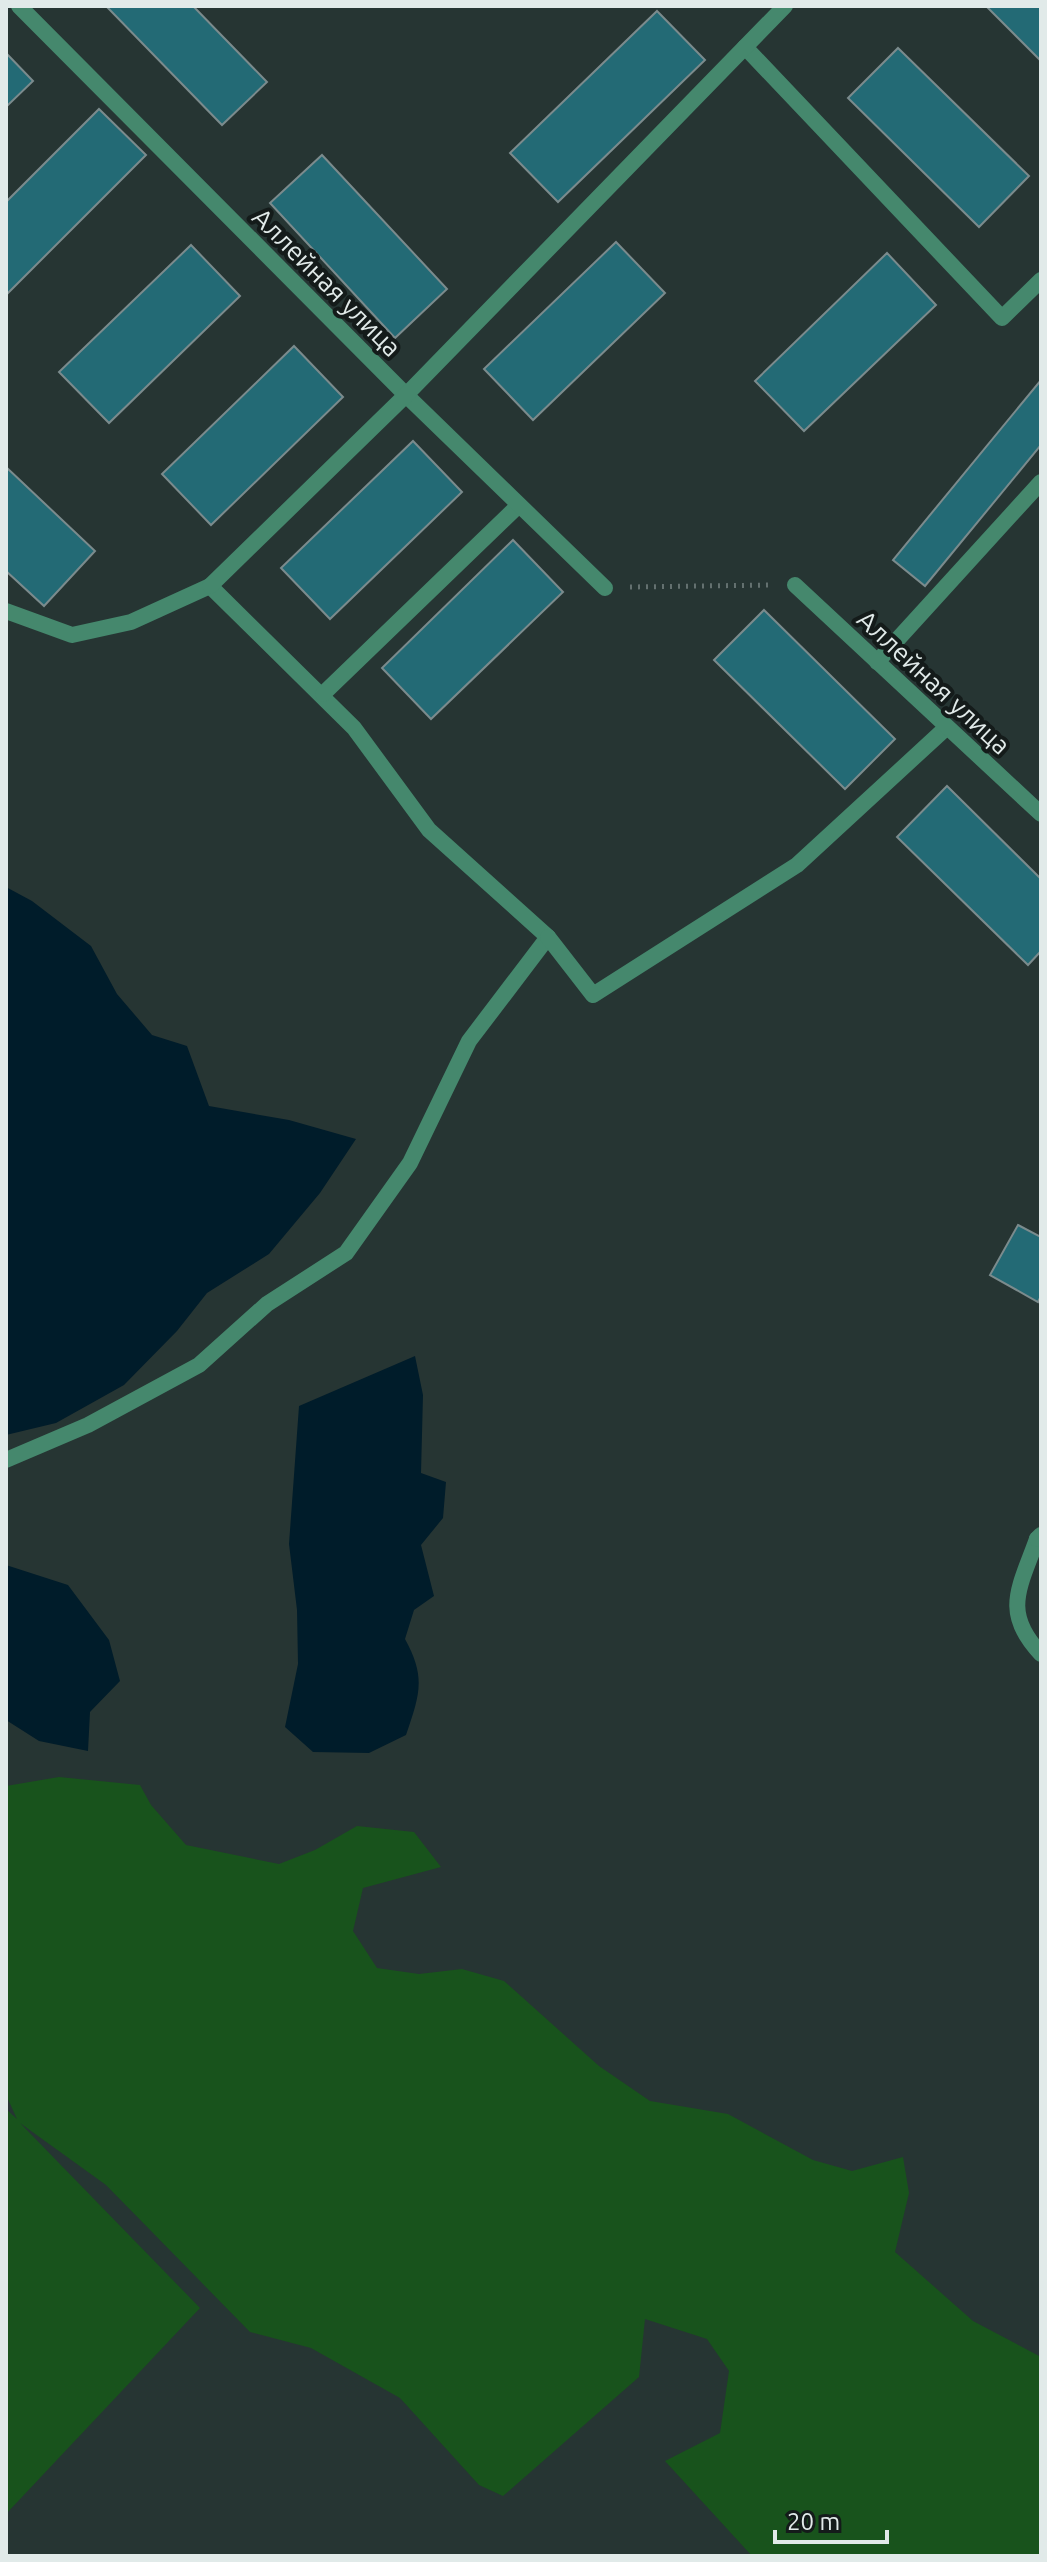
<svg xmlns="http://www.w3.org/2000/svg" width="1047" height="2562" viewBox="0 0 1047 2562" font-family="Ubuntu,sans-serif">
<style>
.green{fill:#18531c}
.water{fill:#001c2a}
.building{fill:#236a75;stroke:#7b8b8d;stroke-width:2}
.lines{fill:none;stroke-linecap:round;stroke-linejoin:round}
.path{stroke:#647170;stroke-width:5;stroke-dasharray:2 6;stroke-linecap:butt}
.service{stroke:#45886d;stroke-width:16}
.minor{stroke:#45886d;stroke-width:16}
.labels{text-anchor:middle;dominant-baseline:central;stroke-width:8;stroke-linejoin:round;paint-order:stroke}
.street-label{font-size:26px;fill:#e1eae9;stroke:#141b1a}
</style>
<rect width="100%" height="100%" fill="#263533"/>
<path class="green" d="M59,1777L140,1785L151,1805L186,1845L279,1864L315,1850L357,1826L414,1832L441,1867L363,1888L353,1931L377,1968L419,1974L462,1969L504,1981L599,2066L650,2101L728,2114L813,2160L852,2171L903,2157L909,2193L895,2252L973,2321L1041,2357V2556H752L665,2461L720,2433L729,2371L707,2339L645,2319L639,2377L503,2496L479,2485L400,2398L311,2348L250,2332L106,2185L20,2123L200,2308L6,2514V2109L17,2119L6,2095V1786Z"/>
<g class="water">
<path d="M6,887L32,901L91,946L117,994L152,1035L187,1046L209,1106L289,1120L356,1139L320,1193L269,1254L207,1293L177,1331L124,1385L56,1423L6,1435Z"/>
<path d="M415,1356L423,1395L421,1473L446,1482L443,1518L421,1545L434,1596L414,1610L405,1639C426,1677 420,1694 406,1735L369,1753L313,1752L285,1727L298,1664L297,1610L289,1544L299,1406Z"/>
<path d="M6,1565L68,1585L109,1640L120,1681L90,1712L88,1751L39,1741L6,1720Z"/>
</g>
<g class="building">
<path d="M106,6H193L267,82L222,125Z"/>
<path d="M986,6H1041V61Z"/>
<path d="M657,11L705,60L558,202L510,153Z"/>
<path d="M898,48L1029,176L979,227L848,98Z"/>
<path d="M6,53L33,81L6,107Z"/>
<path d="M99,109L146,155L6,295V202Z"/>
<path d="M322,155L447,289L395,338L270,203Z"/>
<path d="M616,242L665,293L533,420L484,369Z"/>
<path d="M191,245L240,296L109,423L59,372Z"/>
<path d="M887,253L936,305L804,431L755,381Z"/>
<path d="M294,346L343,397L211,525L162,474Z"/>
<path d="M1041,380V445L925,586L893,560Z"/>
<path d="M413,441L462,492L330,619L281,568Z"/>
<path d="M6,467L95,551L44,606L6,571Z"/>
<path d="M513,540L563,592L431,719L382,668Z"/>
<path d="M764,610L895,739L845,789L714,660Z"/>
<path d="M947,786L1041,879V951L1028,965L897,837Z"/>
<path d="M1018,1225L1041,1237V1296L1038,1302L990,1275Z"/>
</g>
<g class="lines">
<path class="path" d="M630,587L772,585"/>
<g class="service">
<path d="M745,47L1002,318L1041,280"/>
<path d="M6,611L72,635L131,622L210,586L354,728L429,830L548,937L469,1041L410,1163L346,1253L267,1304L199,1365L88,1425L6,1460"/>
<path d="M877,662L1041,482"/>
<path d="M323,694L519,505"/>
<path d="M548,937L593,995L797,865L947,727"/>
<path d="M1037,1539C1020,1587 1001,1612 1041,1654"/>
</g>
<g class="minor">
<path d="M19,6L406,395L605,588"/>
<path d="M795,585L1041,814"/>
<path d="M210,586L406,395L785,6"/>
<path d="M1037,1539L1041,1535"/>
</g>
</g>
<g class="labels">
<g class="street-label">
<text transform="translate(327 282) rotate(45)">Аллейная улица</text>
<text transform="translate(934 682) rotate(43)">Аллейная улица</text>
</g>
</g>
<rect width="1047" height="2562" fill="none" stroke="#e1eae9" stroke-width="16"/>
<path d="M775 2530v12h112v-12" fill="none" stroke="#e1eae9" stroke-width="4"/>
<text x="787" y="2530" font-size="24" fill="#e1eae9" stroke="#141b1a" stroke-width="6" paint-order="stroke">20 m</text>
</svg>
